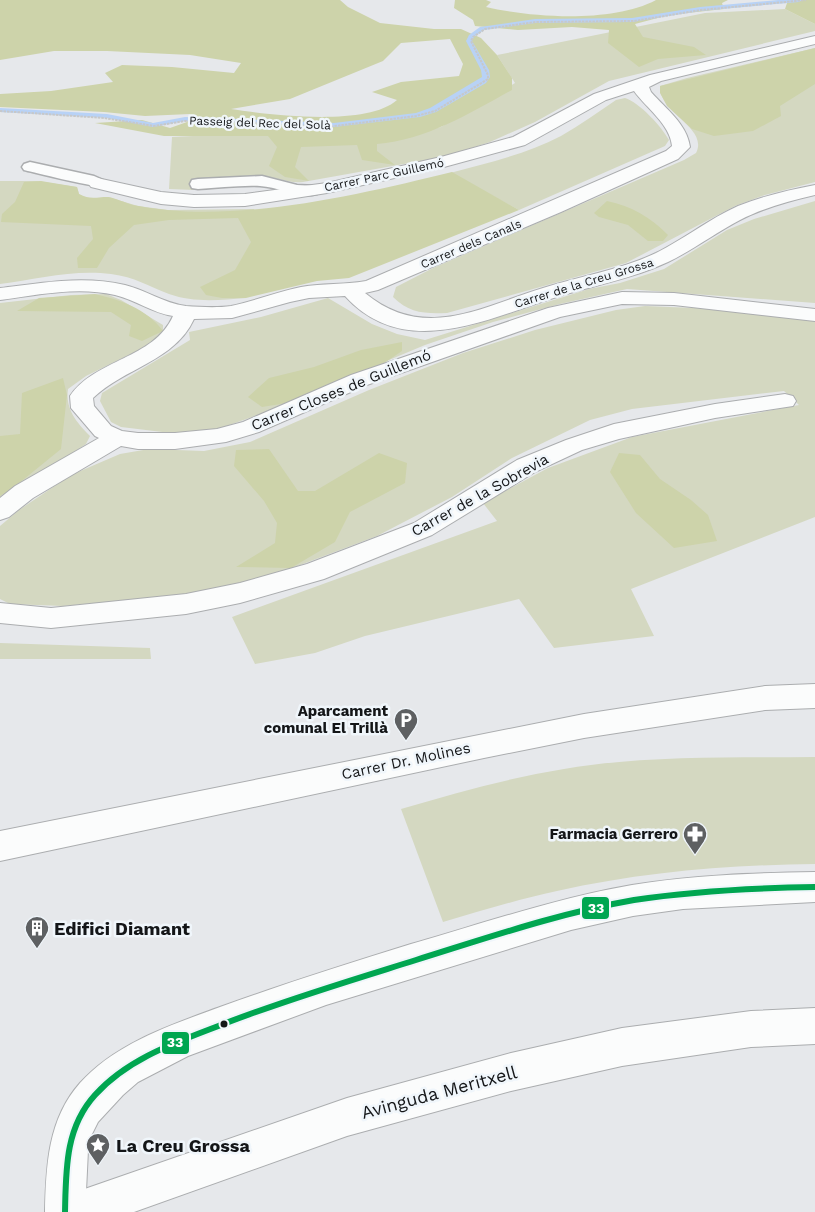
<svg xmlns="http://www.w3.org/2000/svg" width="815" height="1212" viewBox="0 0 815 1212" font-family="'Work Sans',sans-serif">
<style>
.green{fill:#d4d8c1}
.forest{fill:#cdd3aa;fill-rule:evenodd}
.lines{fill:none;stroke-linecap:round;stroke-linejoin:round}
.stream{fill:#b8d2f6;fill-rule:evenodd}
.service-casing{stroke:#abadaf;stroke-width:3}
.minor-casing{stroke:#abadaf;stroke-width:2}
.tertiary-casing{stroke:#abadaf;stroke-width:2}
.path{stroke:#c7c8c9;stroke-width:2;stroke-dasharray:2.5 1;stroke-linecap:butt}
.service{fill:#fbfcfc;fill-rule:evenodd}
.minor{fill:#fbfcfc;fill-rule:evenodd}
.tertiary{fill:#fbfcfc;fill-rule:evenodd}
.bus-1-casing{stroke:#f0f6fb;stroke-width:10}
.bus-1{stroke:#00a651;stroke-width:6}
.bus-dot{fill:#141618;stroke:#f0f6fb;stroke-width:2}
.labels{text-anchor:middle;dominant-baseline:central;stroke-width:5;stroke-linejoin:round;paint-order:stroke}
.far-street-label{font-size:12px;fill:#141618;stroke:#f0f6fb}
.street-label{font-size:15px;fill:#141618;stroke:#f0f6fb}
.poi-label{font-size:15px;font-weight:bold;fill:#141618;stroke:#f0f6fb;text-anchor:end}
.near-poi-label{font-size:18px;font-weight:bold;fill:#141618;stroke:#f0f6fb;text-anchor:start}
.near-street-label{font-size:18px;fill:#141618;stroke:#f0f6fb}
.line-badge{stroke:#f0f6fb;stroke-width:2}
.badge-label{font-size:14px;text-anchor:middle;font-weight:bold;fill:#fff}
</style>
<rect width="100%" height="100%" fill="#e6e8eb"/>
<g class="green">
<path d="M785,9L815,24V31L609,81L535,122L490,142L443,157L303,182C288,184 276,176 260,176C239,175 217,178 196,180L194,190L169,189L172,137L276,132L365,144L441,127L515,83L497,55L705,13Z"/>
<path d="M815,48V182L765,195L735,206L626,263L447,313C425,314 409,313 393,297L396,287L433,268L684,160L696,153C709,128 659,113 660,86L687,78Z"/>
<path d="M625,98C639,102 662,127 669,140L665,146L519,210L450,173C488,163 526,154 561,136C580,125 598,112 616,100Z"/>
<path d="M0,181H37L77,187L79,194L87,199L108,197L138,206L168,210L254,209L246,298C220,300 194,303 169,294C148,286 135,277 111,274C75,269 36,279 0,284Z"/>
<path d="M815,201V303L627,289L560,304L493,322L425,345L255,416L215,430L179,434L121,427L111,422L100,401L102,393L190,340L189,332L261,317L328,298L372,324L397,334L425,340L589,289L620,283L664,269L727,230L754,219Z"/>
<path d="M106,294L121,300L163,325V331L151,344L86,376L68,389C65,409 77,423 90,436L86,444L0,501V303L71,295Z"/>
<path d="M645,306L719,309L815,321V517L631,589L654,636L554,648L519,599L365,636L315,653L255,664L232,617L497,521L483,503L548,468L632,437L799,405L784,391L632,409L590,420L512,458L452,497L377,536L271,576L187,595L63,606L10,604L0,599V526L19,510L71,475L120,454L149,449L204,451L250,442L369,390L463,353L535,330L616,310Z"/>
<path d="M0,643L150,648L151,659H0Z"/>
<path d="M815,757V864C729,865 642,872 557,891C519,899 481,911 443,922L401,809C455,793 509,778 564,769C645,755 733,758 815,757Z"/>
</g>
<g class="forest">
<path d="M0,0H340L348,7L380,23L434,29H461L481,38L497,55L512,78V90C470,113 427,140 377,144V151L395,165L362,160L357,145L301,147L295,167L309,181L285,177L269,166L277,147L268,136H164L95,123L142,120L170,128L187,122L190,114L145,116L104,112L0,107V94L51,91L113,82L105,73L122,65L172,67L234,73L241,63L190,55L107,51H54L0,60ZM450,39L463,64L459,76L401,82L372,92L397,100C367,127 270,115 231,109L290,99L383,61L401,43Z"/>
<path d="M455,0H486L491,2L486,7C533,18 613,23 656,0H728L722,3L724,9L669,15L635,24L643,37L694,47L706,55L658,59L639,67L608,43L609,30L572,27L518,30L475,26L473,20L454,8Z"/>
<path d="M788,0H815V24L785,9Z"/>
<path d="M815,48V84L780,106L781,116L753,131L714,136L692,129L667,106L660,93V86Z"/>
<path d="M452,172L519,210L349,278L317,281L246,298H222L206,295L200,287L235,270L251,242L238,218L169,220L134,225L109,248L97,268H78L77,258L93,239L91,226L1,222L2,214L15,202L24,182L41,181L77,187L79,194C90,200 96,197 108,197C116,198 125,203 133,205C144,207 156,209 167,210C256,219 366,193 452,172Z"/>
<path d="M607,201C632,206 650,217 668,235L663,241H648L628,225L599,217L594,213Z"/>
<path d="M95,294C121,300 147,309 163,331L142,341L129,336L131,325L111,312L17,311L39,298Z"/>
<path d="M402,342V351L374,370L287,403L262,407L248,397L269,378L314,367L361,350Z"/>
<path d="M63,378L67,395L61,449L13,488L0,496V436L20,434L22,393Z"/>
<path d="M269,449L298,491H315L379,453L407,463L405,483L350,512L335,542L291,568L236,567L275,543L277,523L264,501L234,466L236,450Z"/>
<path d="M619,453L640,455L660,479L691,500L708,515L717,541L674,548L636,513L610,472Z"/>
</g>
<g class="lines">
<path class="stream" d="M778,0H802L799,2L700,11L632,22L535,23L484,30L474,37L472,41L489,70L490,77L486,83L436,112L420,117L334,127L209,121H185L153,127L107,118L0,112V108L107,114L153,123L185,117L334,123L416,113L430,108L482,77L481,70L466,41L469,35L480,27L535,19L632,18L700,7Z"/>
<g class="service-casing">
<g id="service">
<path d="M30,162L94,176L103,180L105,183L103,186C95,188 37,173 24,170L22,167L24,164Z"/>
<path d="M262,176L297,185L317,186L319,190L317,194C296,199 280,187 260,186C240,185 218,188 198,189L192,188L190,184L192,180L198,179Z"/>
</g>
</g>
<g class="minor-casing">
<g id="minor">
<path d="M815,36V44L661,81L649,87L651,92C666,109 687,124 690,147L678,159L561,212L378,290L365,293C424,342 481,307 543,288C581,276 620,270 656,253C684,239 709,219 738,206C763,196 789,190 815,185V195C789,201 763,208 740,220C715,233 693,250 668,262C634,278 596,285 560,296C490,317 406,363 345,296L309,298L290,302L232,318L194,319C175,361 124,368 93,398L94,406L111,426L122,431L138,433H175L217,429L243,422L351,375L548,308L622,292L674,293L815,309V321L674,305L622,304L560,317L367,385L259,432L226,442L175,449H138L121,446L33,498L9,517L0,520V498L15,486L99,438L95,436L71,408L70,396C95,359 154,359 173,316C152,313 136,300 115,295C77,286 38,295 0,300V288C42,283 83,275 125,285C146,290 163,303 186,306C200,307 217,308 231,306C255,301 277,292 301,287C323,283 344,285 366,281L666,151L672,146C670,124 646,108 634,91L606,100L525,145L444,167L327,193L245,206L194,207L161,204L91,187L88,183L91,179L97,178L161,192L194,195L245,194L327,183L441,157L513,137L594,94L650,75Z"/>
<path d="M785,394L793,396L796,401L793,406L715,418L619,439L582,450L535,472L432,535L324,579L240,603L186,614L51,628L0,623V603L51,608L186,594L240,583L307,564L414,523L517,460L566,440L614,424L715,404Z"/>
<path d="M815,684V708L765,710L584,738L484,758L0,861V831L584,714L765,686Z"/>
<path d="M815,872V902L683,909L633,916L571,930L326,1005L188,1056L138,1082L123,1095L98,1122L91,1136L88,1150L85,1212H45C46,1166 48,1119 80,1083C116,1043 171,1025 220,1007C283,984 347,964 411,944C484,923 557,898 632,885C693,875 754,873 815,872Z"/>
</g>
</g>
<g class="tertiary-casing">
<path id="tertiary" d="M815,1008V1044L751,1047L622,1066L511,1091L347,1136L134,1212H56L62,1198L76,1192L347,1098L511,1053L622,1028L751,1011Z"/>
</g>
<path class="path" d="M0,111L104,118L154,126L185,121L210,120L327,127L416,116L435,111L488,79V75L471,41L473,37L485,29L536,22L634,21L701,10L806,0"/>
<use href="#service" class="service"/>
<use href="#minor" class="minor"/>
<use href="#tertiary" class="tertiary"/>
<g class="bus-1-casing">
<path id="bus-1" d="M65,1212C66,1170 65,1128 95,1095C129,1057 180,1041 226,1023C288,999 352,980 416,960C487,938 559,913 634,900C694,891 754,888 815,887"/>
</g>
<use href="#bus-1" class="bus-1"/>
</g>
<defs>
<g id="parking-pin" transform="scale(1.25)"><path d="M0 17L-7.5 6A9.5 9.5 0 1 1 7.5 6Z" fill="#5e6062" stroke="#f0f6fb"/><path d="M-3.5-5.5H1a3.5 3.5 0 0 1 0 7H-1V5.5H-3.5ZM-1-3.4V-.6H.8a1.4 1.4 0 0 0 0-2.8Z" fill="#fff"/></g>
<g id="pharmacy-pin" transform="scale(1.25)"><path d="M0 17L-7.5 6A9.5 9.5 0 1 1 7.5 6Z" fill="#5e6062" stroke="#f0f6fb"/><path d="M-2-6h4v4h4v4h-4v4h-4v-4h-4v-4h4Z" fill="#fff"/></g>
<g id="building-pin" transform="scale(1.25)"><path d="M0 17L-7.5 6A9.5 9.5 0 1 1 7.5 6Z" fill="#5e6062" stroke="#f0f6fb"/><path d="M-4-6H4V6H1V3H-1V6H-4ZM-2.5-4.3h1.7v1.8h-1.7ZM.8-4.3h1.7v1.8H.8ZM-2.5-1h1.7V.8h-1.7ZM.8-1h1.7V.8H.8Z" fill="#fff"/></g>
<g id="sight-pin" transform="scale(1.25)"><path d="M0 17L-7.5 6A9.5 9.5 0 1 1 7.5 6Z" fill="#5e6062" stroke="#f0f6fb"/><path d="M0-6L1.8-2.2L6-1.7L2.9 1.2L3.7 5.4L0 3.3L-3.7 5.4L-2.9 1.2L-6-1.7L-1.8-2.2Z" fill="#fff"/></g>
</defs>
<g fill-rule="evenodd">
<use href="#parking-pin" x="406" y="720"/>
<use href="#pharmacy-pin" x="695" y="834"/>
<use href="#building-pin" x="37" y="928"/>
<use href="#sight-pin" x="98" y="1145"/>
</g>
<circle class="bus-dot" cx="224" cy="1024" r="4.5"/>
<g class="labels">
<g class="far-street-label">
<text transform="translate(260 123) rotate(2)">Passeig del Rec del Solà</text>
<text transform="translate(384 175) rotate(-12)">Carrer Parc Guillemó</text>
<text transform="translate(471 244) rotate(-23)">Carrer dels Canals</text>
<text transform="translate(584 283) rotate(-17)">Carrer de la Creu Grossa</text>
</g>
<g class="street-label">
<text transform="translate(341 390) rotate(-22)">Carrer Closes de Guillemó</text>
<text transform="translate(480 495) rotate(-29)">Carrer de la Sobrevia</text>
<text transform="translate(406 761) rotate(-12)">Carrer Dr. Molines</text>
</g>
<g class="poi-label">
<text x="388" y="711">Aparcament<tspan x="388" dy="17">comunal El Trillà</tspan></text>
<text x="678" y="834">Farmacia Gerrero</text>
</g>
<g class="near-poi-label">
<text x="54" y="928">Edifici Diamant</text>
<text x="116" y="1145">La Creu Grossa</text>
</g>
<g class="near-street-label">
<text transform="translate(439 1092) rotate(-15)">Avinguda Meritxell</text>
</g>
</g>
<g class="line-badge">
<rect x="581" y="896" width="29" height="24" rx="5" fill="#00a651"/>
<rect x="161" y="1031" width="29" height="24" rx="5" fill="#00a651"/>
</g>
<g class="badge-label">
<text x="596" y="913">33</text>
<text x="175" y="1047">33</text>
</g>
</svg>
